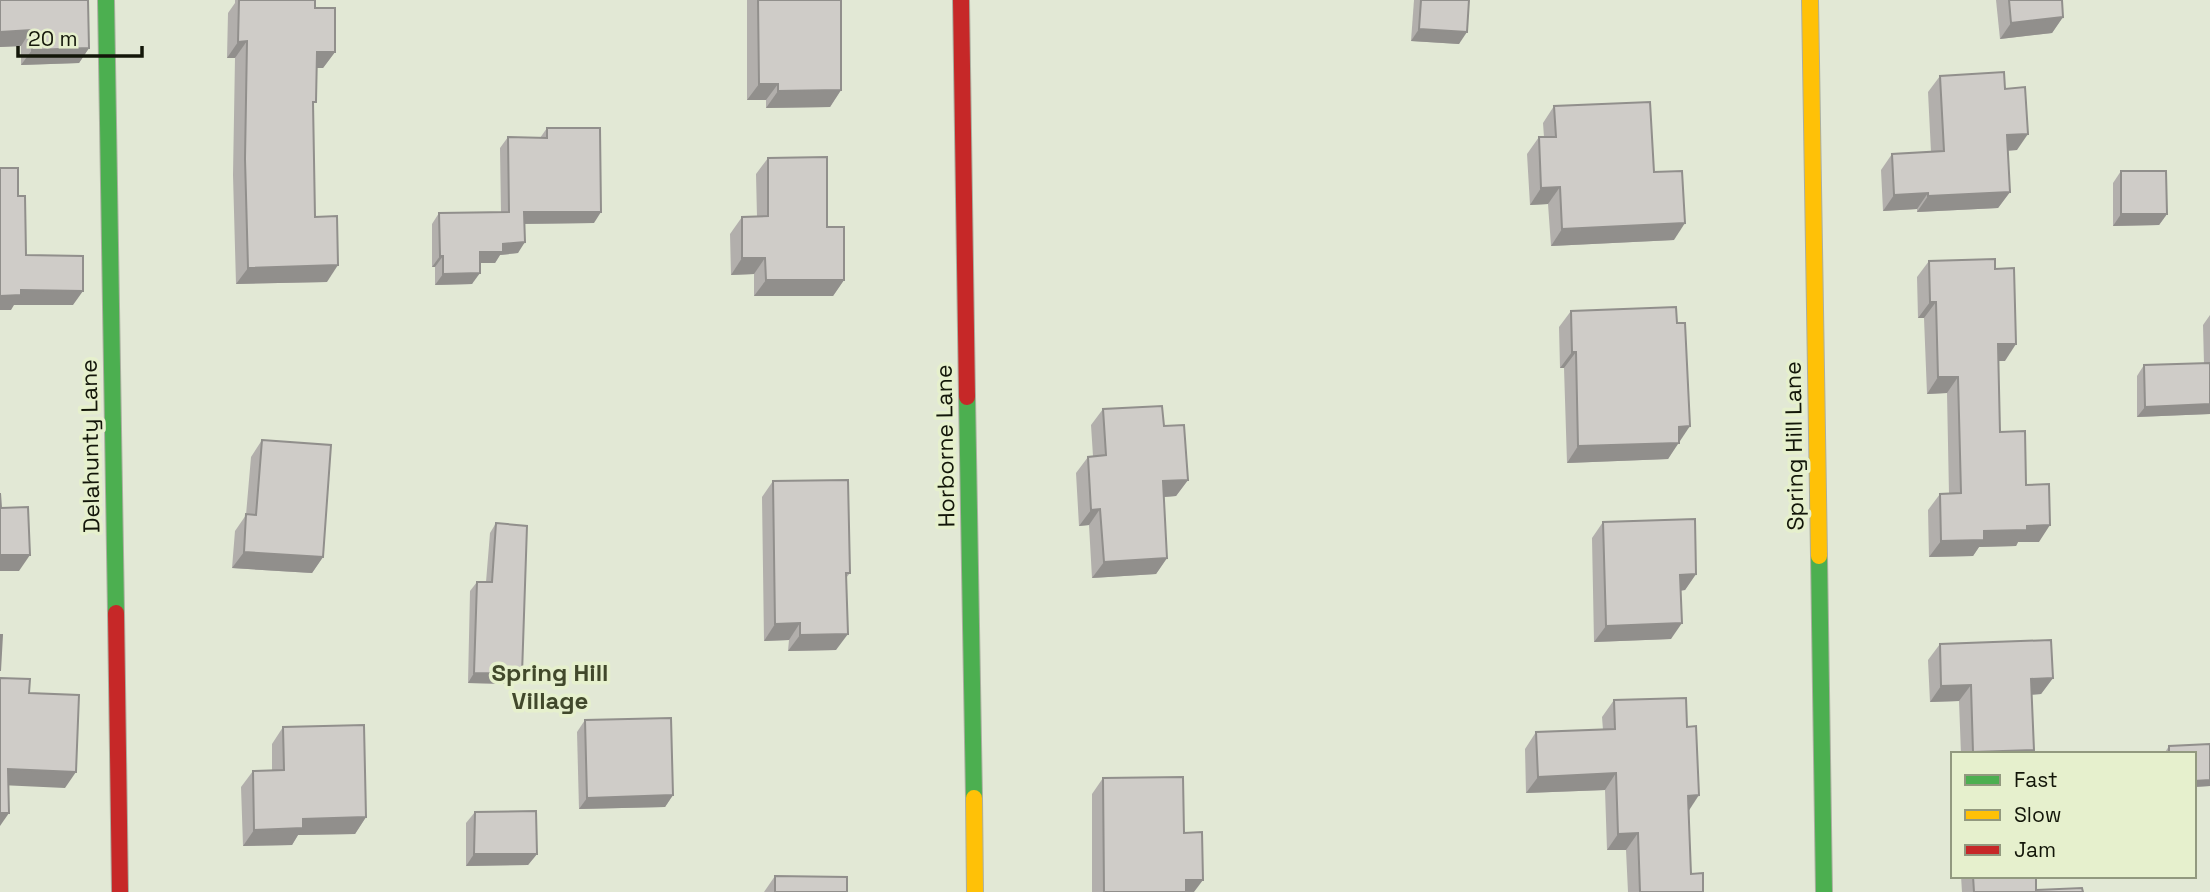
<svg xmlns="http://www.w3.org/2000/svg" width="2210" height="892" viewBox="0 0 2210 892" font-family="'Space Grotesk',sans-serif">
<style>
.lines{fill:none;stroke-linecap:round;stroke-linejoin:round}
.fast-casing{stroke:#abafa0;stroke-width:18}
.slow-casing{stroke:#abafa0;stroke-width:18}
.jam-casing{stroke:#abafa0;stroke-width:18}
.fast{stroke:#4caf50;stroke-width:16}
.slow{stroke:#ffc107;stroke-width:16}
.jam{stroke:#c62828;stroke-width:16}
.wall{fill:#b2afac}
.shaded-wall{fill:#918f8c}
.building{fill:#cfccc8;stroke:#918f8c;stroke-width:2}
.labels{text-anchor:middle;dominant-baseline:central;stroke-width:7;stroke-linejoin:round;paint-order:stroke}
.street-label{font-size:23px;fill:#131609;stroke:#e6f0cd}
.neighbourhood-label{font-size:24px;font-weight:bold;fill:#41482b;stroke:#e6f0cd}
</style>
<rect width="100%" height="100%" fill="#e2e8d5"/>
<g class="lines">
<g class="fast-casing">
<g id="fast">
<path d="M106,0L116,613"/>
<path d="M967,397L974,798"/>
<path d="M1819,556L1824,892"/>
</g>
</g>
<g class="slow-casing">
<g id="slow">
<path d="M1810,0L1819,556"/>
<path d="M974,798L975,892"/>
</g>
</g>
<g class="jam-casing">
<g id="jam">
<path d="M961,0L967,397"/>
<path d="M116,613L120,892"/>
</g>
</g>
<use href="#fast" class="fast"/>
<use href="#slow" class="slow"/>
<use href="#jam" class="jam"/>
</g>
<g class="wall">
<path d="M0,0L89,48L79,63L21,65V46L0,47Z"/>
<path d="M235,0H315V8L335,52L323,68H317L313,107L315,217L327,282L236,284L233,175L235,58H227L228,13L235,3Z"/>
<path d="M747,0H841V90L830,107L766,108V100H747Z"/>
<path d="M1414,0H1469L1459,44L1411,41Z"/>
<path d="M1996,0H2062L2063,17L2052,33L2000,39Z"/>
<path d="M1940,76L2005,89L2017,150L2008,151L2010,192L1998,208L1917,212V209L1883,211L1881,170L1892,154L1931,152L1928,92Z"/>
<path d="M1554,106L1654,172L1674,240L1551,246L1548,204L1530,205L1527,154L1539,137H1544L1543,123Z"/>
<path d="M547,128L594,223L524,224L518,253L500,255L495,263H480L472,284L435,285V267H432V224L439,213L501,212L500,148L508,137L540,138Z"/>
<path d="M768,158L827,227L844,280L833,296H754V274L731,275L730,234L742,217H757L756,174Z"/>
<path d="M2121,171L2167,214L2159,225L2113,226V183Z"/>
<path d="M1929,261L1995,269L2005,361H1998L2000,432L2026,485L2039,542H2018L2016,546L1979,547L1973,556L1929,557L1928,510L1940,494H1949L1947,393L1927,394L1924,318H1918L1917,277Z"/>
<path d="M1571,311L1679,441L1668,459L1567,463L1564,368H1560L1559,327Z"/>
<path d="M2210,315V414L2137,417V376L2144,365L2204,364L2203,325Z"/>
<path d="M1103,409L1164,426L1188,480L1176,496L1164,497L1167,558L1156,574L1092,578L1089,525L1079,526L1076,473L1088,457L1093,456L1091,425Z"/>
<path d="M262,440L323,557L312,573L232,568L235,531L246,515L251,457Z"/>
<path d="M773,481L850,573L846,578L836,650L788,651L789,640L764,641L762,497Z"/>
<path d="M1603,522L1696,574L1685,590L1681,591L1671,639L1594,642L1592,538Z"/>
<path d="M496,523L516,684L468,683L470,591L477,582H486L490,533Z"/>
<path d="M1940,644L2053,678L2041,694L2032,695L2031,754H1961L1959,701L1930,702L1928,660Z"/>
<path d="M1614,700L1689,810L1691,874L1703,892H1628L1626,850H1607L1605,790L1526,793L1525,749L1536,732L1603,730L1602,717Z"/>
<path d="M585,720L673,795L665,807L579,809L577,732Z"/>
<path d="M283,727L366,817L355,834L298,835L292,845L243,846L241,787L253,771H272V744Z"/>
<path d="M2210,744V786L2194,787V754H2164L2169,746Z"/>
<path d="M1103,778L1184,833L1194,892H1092V794Z"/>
<path d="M475,812L537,854L528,865L466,866V823Z"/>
<path d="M775,876L847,892H764Z"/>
<path d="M1961,876H2036V890L2083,892H1962Z"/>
</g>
<g class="shaded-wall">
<path d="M2063,17L2052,33L2000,39L2011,23Z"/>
<path d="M1419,29L1467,32L1459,44L1411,41Z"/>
<path d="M31,30L21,46L0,47V32Z"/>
<path d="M247,41L235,58H227L238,42Z"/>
<path d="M89,48L79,63L21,65L32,50Z"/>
<path d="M317,52H335L323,68H305Z"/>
<path d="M759,84H778L766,100H747Z"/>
<path d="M841,90L830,107L766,108L778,91Z"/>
<path d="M2028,134L2017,150L1996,151L2007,135Z"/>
<path d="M1560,187L1548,204L1530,205L1541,188Z"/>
<path d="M2010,192L1998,208L1917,212L1928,196Z"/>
<path d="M1928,193L1917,209L1883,211L1894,195Z"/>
<path d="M524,212H601L594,223L516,224Z"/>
<path d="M2121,214H2167L2159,225L2113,226Z"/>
<path d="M1685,223L1674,240L1551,246L1562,229Z"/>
<path d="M525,242L518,253L500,255L495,263H472L480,252L503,244Z"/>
<path d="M440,256H443L435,267H432Z"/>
<path d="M742,258H765L754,274L731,275Z"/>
<path d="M338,265L327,282L236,284L248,268Z"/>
<path d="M480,273L472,284L435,285L443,274Z"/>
<path d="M766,280H844L833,296H754Z"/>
<path d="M21,290L83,291L73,305H14L11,310H0V296Z"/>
<path d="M1930,302H1936L1924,318H1918Z"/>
<path d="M1998,344H2016L2005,361H1986Z"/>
<path d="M1572,352H1576L1564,368H1560Z"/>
<path d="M1938,377H1958L1947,393L1927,394Z"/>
<path d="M2210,404V414L2137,417L2145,407Z"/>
<path d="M1690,426L1668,459L1567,463L1578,446L1679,427Z"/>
<path d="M1188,480L1176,496L1152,498L1163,481Z"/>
<path d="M1100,509L1089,525L1079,526L1091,510Z"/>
<path d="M2050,525L2039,542H2018L2016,546L1979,547L1973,556L1929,557L1941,541L1984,531L2027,526Z"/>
<path d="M244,552L323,557L312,573L232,568Z"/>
<path d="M0,555H30L19,571H0Z"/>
<path d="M1167,558L1156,574L1092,578L1104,562Z"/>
<path d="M1696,574L1685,590L1669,591L1680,575Z"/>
<path d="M800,623L789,640L764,641L775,624Z"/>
<path d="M1682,623L1671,639L1594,642L1606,626Z"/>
<path d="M848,634L836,650L788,651L800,635Z"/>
<path d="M474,673L522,674L516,684L468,683Z"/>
<path d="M2053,678L2041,694L2020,695L2031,679Z"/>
<path d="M1971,685L1959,701L1930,702L1941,686Z"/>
<path d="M2034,750L2031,754H1972L1973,752Z"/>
<path d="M8,769L76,772L65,788L0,785Z"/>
<path d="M1616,773L1605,790L1526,793L1538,777Z"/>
<path d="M2210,780V786L2194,787V781Z"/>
<path d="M673,795L665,807L579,809L587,798Z"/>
<path d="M1699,795L1688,812V796Z"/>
<path d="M0,813H9L0,826Z"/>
<path d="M366,817L355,834L298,835L292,845L243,846L254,830L303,819Z"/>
<path d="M1638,833L1626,850H1607L1618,834Z"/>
<path d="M474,854H537L528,865L466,866Z"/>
<path d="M1186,880H1203L1194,892H1177Z"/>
</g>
<g class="building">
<path d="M0,0H88L89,48L32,50L31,30L0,32Z"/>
<path d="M239,0H315V8H335V52H317L316,102H313L315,217L337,216L338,265L248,268L245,159L247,41L238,42Z"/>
<path d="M758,0H841V90L778,91V84H759Z"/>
<path d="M1421,0H1469L1467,32L1419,29Z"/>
<path d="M2009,0H2062L2063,17L2011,23Z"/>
<path d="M2004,72L2005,89L2025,87L2028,134L2007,135L2010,192L1928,196V193L1894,195L1892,154L1944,151L1940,76Z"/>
<path d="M1650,102L1654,172L1682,171L1685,223L1562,229L1560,187L1541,188L1539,137H1556L1554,106Z"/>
<path d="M547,128H600L601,212H524L525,242L503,244V252H480V273L443,274V256H440L439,213L509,212L508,137L547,138Z"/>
<path d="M827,157V227H844V280H766L765,258H742V217L768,216V158Z"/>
<path d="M0,168H18V196H25L26,255L83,256V291L21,290V295L0,296Z"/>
<path d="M2121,171H2166L2167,214H2121Z"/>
<path d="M1995,259V269L2014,268L2016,344H1998L2000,432L2025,431L2026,485L2049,484L2050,525L2027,526V530L1984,531V540L1941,541L1940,494L1961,493L1958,377H1938L1936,302H1930L1929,261Z"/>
<path d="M1676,307L1677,323H1685L1690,426L1679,427V443L1578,446L1576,352H1572L1571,311Z"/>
<path d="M2210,363V404L2145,407L2144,365Z"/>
<path d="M1162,406L1164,426L1184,425L1188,480L1163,481L1167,558L1104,562L1100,509L1091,510L1088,457L1106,455L1103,409Z"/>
<path d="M262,440L331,445L323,557L244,552L246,514L256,515Z"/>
<path d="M848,480L850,573H846L848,634L800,635V623L775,624L773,481Z"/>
<path d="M0,493L1,508L28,507L30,555H0Z"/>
<path d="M1695,519L1696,574L1680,575L1682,623L1606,626L1603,522Z"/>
<path d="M496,523L527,526L522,674L474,673L477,582H492Z"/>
<path d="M0,635H2L0,671Z"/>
<path d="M2051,640L2053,678L2031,679L2034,750L1973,752L1971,685L1941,686L1940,644Z"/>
<path d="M0,678L30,679L29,693L79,695L76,772L8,769L9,813H0Z"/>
<path d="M1686,698L1687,727L1696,726L1699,795L1688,796L1691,874L1703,873V892H1640L1638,833L1618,834L1616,773L1538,777L1536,732L1615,729L1614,700Z"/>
<path d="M671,718L673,795L587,798L585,720Z"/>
<path d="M364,725L366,817L303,819V828L254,830L253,771L284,770L283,727Z"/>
<path d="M2210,744V780L2194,781V754H2169V746Z"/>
<path d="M1183,777L1184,833L1202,832L1203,880H1186V892H1104L1103,778Z"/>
<path d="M536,811L537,854H474L475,812Z"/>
<path d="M775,876L847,877V892H775Z"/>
<path d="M1973,876H2036V890L2082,888L2083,892H1974Z"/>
</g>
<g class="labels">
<g class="street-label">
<text transform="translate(90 446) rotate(-91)">Delahunty Lane</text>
<text transform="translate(945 446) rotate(-91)">Horborne Lane</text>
<text transform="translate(1794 446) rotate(-91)">Spring Hill Lane</text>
</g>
<g class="neighbourhood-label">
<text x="550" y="672">Spring Hill<tspan x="550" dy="28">Village</tspan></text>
</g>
</g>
<rect x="1951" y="752" width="245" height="126" fill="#e6f0cd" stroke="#92997f" stroke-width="2"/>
<rect x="1965" y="775" width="35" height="10" fill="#4caf50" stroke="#92997f" stroke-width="2"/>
<text x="2014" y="787" font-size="21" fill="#131609">Fast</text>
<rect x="1965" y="810" width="35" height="10" fill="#ffc107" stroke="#92997f" stroke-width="2"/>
<text x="2014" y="822" font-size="21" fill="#131609">Slow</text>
<rect x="1965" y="845" width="35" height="10" fill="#c62828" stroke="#92997f" stroke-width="2"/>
<text x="2014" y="857" font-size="21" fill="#131609">Jam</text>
<path d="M18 46v10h124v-10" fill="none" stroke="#131609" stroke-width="3.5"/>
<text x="28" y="46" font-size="21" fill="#131609" stroke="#e6f0cd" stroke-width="5" paint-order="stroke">20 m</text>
</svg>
